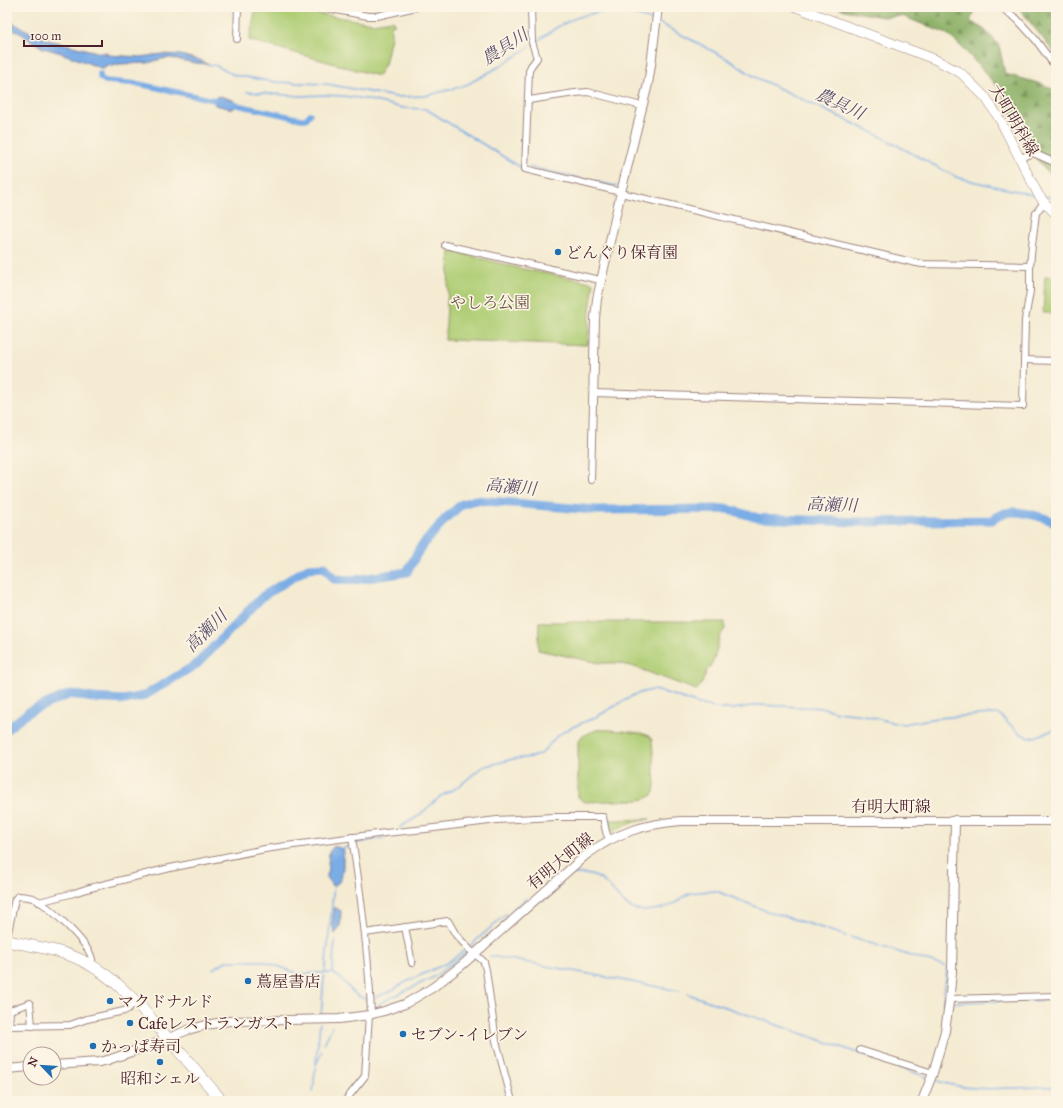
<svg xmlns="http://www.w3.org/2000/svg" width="1063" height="1108" viewBox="0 0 1063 1108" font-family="'IM FELL Great Primer','Noto Serif JP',serif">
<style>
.green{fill:#afcd74;stroke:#7c7650}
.forest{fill:url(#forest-firs);stroke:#6a6848}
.water{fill:#7aace5;stroke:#626688}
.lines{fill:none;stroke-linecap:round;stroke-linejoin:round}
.stream{stroke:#7aace5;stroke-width:1.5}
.canal{stroke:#7aace5;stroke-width:5.5}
.river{stroke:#7aace5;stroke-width:9}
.street-casing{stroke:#9f857e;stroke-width:8}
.secondary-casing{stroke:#9f857e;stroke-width:10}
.primary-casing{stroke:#9f857e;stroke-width:10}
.highway-casing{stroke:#9f857e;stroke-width:12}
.street{stroke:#fff;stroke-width:6}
.secondary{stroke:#fff;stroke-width:8}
.primary{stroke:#fff;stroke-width:9}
.highway{stroke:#fff;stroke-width:11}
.poi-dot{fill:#1f6fb2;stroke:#fcf5e5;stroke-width:1.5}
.labels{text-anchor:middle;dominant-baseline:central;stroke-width:3.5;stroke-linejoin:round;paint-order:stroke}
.street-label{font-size:16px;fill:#4a1f2b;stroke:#fcf5e5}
.poi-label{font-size:16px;fill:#4a1f2b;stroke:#fcf5e5;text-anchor:start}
.park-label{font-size:16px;fill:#685341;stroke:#fcf5e5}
.water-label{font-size:17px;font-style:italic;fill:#5b506c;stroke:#fcf5e5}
</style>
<defs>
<pattern id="forest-firs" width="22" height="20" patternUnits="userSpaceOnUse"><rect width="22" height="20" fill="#8bb066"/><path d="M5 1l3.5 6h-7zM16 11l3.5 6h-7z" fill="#748f54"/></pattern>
</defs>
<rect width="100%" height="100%" fill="#fcf5e5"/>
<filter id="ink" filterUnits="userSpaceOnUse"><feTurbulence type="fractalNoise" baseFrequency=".025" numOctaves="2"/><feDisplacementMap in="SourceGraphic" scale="8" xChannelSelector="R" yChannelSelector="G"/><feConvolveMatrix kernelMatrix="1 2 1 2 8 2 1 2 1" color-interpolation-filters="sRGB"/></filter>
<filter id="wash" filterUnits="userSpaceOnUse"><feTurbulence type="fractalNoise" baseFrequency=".012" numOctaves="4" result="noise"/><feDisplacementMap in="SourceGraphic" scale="16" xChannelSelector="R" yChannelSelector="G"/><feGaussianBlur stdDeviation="0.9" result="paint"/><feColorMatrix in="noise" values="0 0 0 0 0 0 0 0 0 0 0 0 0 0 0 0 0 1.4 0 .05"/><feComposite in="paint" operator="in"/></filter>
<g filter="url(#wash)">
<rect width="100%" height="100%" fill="#f4ebd2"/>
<g class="green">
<path d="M256,7H278L373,23L392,20L395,24L391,25V37L385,64L378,76L249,40Z"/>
<path d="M450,250L518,268L591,282L594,283L590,310L588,345L445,340Z"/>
<path d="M1045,276L1056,277V313H1043Z"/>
<path d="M539,622H725V629C716,639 718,651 713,662C711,665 709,668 707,670C703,678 704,684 696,690L637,668L619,663H600L538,650Z"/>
<path d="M596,730C606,729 639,732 647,735C650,737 650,737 652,740L655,783C655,796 651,798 639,800L585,802L578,797V742L582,736Z"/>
<path d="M650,819L634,822L611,832L609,831L607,823L608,820Z"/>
</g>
<g class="forest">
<path d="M838,7H977L970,21L985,30L999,45L1005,74L1042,84L1056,91V181L1046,171L1023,140L1001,91L964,49L947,34L902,16L883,17L844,10Z"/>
<path d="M1018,7H1056V55Z"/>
</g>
<g class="water">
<path d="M7,20L32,33L48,40L101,53L107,52V55L140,57L162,54L180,55L200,60L207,64L195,63L170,58L161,59L148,63L119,64L112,66L106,65L104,69L58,52L43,48L20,33L7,27Z"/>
<path d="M220,96L233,100L235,102L234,108L232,109L215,105L213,99L216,97Z"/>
<path d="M334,846L343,849V852C343,863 345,884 332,886L327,877L329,852Z"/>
<path d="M334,907L341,911L340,926L335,934L332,924Z"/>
</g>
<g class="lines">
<g class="stream">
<path d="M659,23L726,58L755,77L876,134L956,177L976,182L1035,195"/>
<path d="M535,43C543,37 552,30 561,25C591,8 621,7 653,21"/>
<path d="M207,64L217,66L234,75L275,82L327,84L396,97L425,96L456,88L468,84L504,64L532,45"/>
<path d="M247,92L300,96L324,95L343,96L366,99L403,108L426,109L520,167H523"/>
<path d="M529,167L616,186"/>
<path d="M1045,196L1056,198"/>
<path d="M400,827L417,817L441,796L458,787L482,767L513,759L532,757L542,753L556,737L566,730L598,716L632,696L643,692L653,690L666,693L699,704L719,709H734L758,705L824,708L837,712L864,715L895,723L903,724L937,718L992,714H999L1018,732L1029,738L1035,737L1056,729"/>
<path d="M356,843L388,837"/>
<path d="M342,850L343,849L350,845"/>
<path d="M573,874C580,874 588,873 594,876C611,881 620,907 637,910C646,912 666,909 673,904C678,902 681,898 686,895C695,891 706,891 716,891L767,911L825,929"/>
<path d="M543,901L561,885"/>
<path d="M509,912L527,898"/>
<path d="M828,930L846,936"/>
<path d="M850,937L947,967L943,1003H945"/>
<path d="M470,946L506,914"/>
<path d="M490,956L514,960L680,991"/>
<path d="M213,969L226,961H263L300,974L322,973H332L335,940"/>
<path d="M325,972L334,884"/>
<path d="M332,973L339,977L356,995L368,1000"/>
<path d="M688,994L927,1077"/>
<path d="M376,997L387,993L406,982L447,963L465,950"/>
<path d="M951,1002L1056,1000"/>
<path d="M378,1007L380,1003L434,977L468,951"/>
<path d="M321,1017L324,976"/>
<path d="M324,1044L332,1027"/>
<path d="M317,1063L322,1051"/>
<path d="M935,1080C972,1094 1011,1087 1049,1087H1056"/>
<path d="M313,1092L320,1023"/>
</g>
<g class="canal">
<path d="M100,74V78L105,81L139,84L219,101"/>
<path d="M228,103L301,119H306L310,114"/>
</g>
<path class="river" d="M7,729L30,711L70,694L93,698L124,700L144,696L197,664L263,596L308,568L325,567L334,579L354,580L407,572L420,548L446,518L462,504L475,500L595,510L728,509L758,518L856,522L992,520C997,517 1001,514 1006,513C1020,509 1043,518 1056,522"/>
</g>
</g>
<g filter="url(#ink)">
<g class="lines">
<g class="street-casing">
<g id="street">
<path d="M321,7L368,16H377L416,7"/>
<path d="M531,7L532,42L537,58L531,66L529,71L525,169L621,192L625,194L912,262L922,264L1030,266"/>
<path d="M1006,7V11L1017,19L1035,39L1052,62L1056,65"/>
<path d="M237,39L238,7"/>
<path d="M529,100L575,93L588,92L642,106"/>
<path d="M1020,158L1033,153L1056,163"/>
<path d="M445,245L600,280"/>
<path d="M1024,360L1056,361"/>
<path d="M593,393L1023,406L1025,320L1030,291V266L1032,245L1036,213L1044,202"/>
<path d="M591,480L593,403"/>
<path d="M352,837C361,896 369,955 371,1014"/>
<path d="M39,902L74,893L86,889L170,868L265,849L286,846L385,833L426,829L497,820L554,817H603L606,832L609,839"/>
<path d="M405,927L412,963"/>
<path d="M365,933L448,921L456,935L470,950L482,960L484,962L486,970L496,1041L512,1101"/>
<path d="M7,937L15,899L18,896C23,896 28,897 33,898C48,905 91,945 92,960L90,965"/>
<path d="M949,999L1056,996"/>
<path d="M7,1026L70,1025L87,1019L124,1011L128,1009L135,1002"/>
<path d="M9,1026L10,1010L30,1003L32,1026"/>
<path d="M860,1050L933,1073"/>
<path d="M345,1101L365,1076L369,1015"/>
</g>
</g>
<g class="secondary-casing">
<g id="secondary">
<path d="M593,403L595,318L597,299L621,192L648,84L651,65L658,7"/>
<path d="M54,1065L99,1062L108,1060L154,1044L188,1030L206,1025L229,1021L339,1019L369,1015L384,1011L405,1004L432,988L461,966L586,855C616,833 644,824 681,821H1056"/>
<path d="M7,1069L30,1067"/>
<path d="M922,1101L933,1073L945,1031L949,1003L952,972L955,820"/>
</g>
</g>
<g class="primary-casing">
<path id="primary" d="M796,7L934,59L961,73L986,98L1000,120L1038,194L1044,202L1056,214"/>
</g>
<g class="highway-casing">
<path id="highway" d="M7,941C32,946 58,949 81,960C117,977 145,1011 170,1041C188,1061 205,1081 222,1101"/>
</g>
<use href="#street" class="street"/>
<use href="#secondary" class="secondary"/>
<use href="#primary" class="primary"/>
<use href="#highway" class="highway"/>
</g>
</g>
<g class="poi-dot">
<circle cx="558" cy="252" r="4"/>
<circle cx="248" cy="981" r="4"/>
<circle cx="110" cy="1001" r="4"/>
<circle cx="130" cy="1023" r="4"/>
<circle cx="403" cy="1034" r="4"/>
<circle cx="93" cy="1046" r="4"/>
<circle cx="160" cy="1062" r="4"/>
</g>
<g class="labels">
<g class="street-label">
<text transform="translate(1014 120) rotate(59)">大町明科線</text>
<text x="891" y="806">有明大町線</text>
<text transform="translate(560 861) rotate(-39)">有明大町線</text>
</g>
<g class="poi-label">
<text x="566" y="252">どんぐり保育園</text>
<text x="256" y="981">蔦屋書店</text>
<text x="118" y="1001">マクドナルド</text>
<text x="138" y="1023">Cafeレストランガスト</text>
<text x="411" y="1034">セブン-イレブン</text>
<text x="101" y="1046">かっぱ寿司</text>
<text x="160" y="1078" text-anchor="middle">昭和シェル</text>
</g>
<g class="park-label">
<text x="490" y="302">やしろ公園</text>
</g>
<g class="water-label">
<text transform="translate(505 47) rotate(-33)">農具川</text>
<text transform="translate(840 104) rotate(25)">農具川</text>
<text transform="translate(511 487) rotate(5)">高瀬川</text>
<text transform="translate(832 505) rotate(2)">高瀬川</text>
<text transform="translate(206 631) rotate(-45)">高瀬川</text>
</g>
</g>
<rect width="1063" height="1108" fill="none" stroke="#fcf5e5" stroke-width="24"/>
<g transform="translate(42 1066) rotate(295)"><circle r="19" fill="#fcf5e5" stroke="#b59f9b"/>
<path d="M0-3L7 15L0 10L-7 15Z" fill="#1f6fb2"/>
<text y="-6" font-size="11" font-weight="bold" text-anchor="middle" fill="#4a1f2b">N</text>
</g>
<path d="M24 40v6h78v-6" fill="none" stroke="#4a1f2b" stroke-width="2"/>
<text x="30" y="40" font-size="12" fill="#4a1f2b" stroke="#fcf5e5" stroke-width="3" paint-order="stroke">100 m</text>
</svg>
